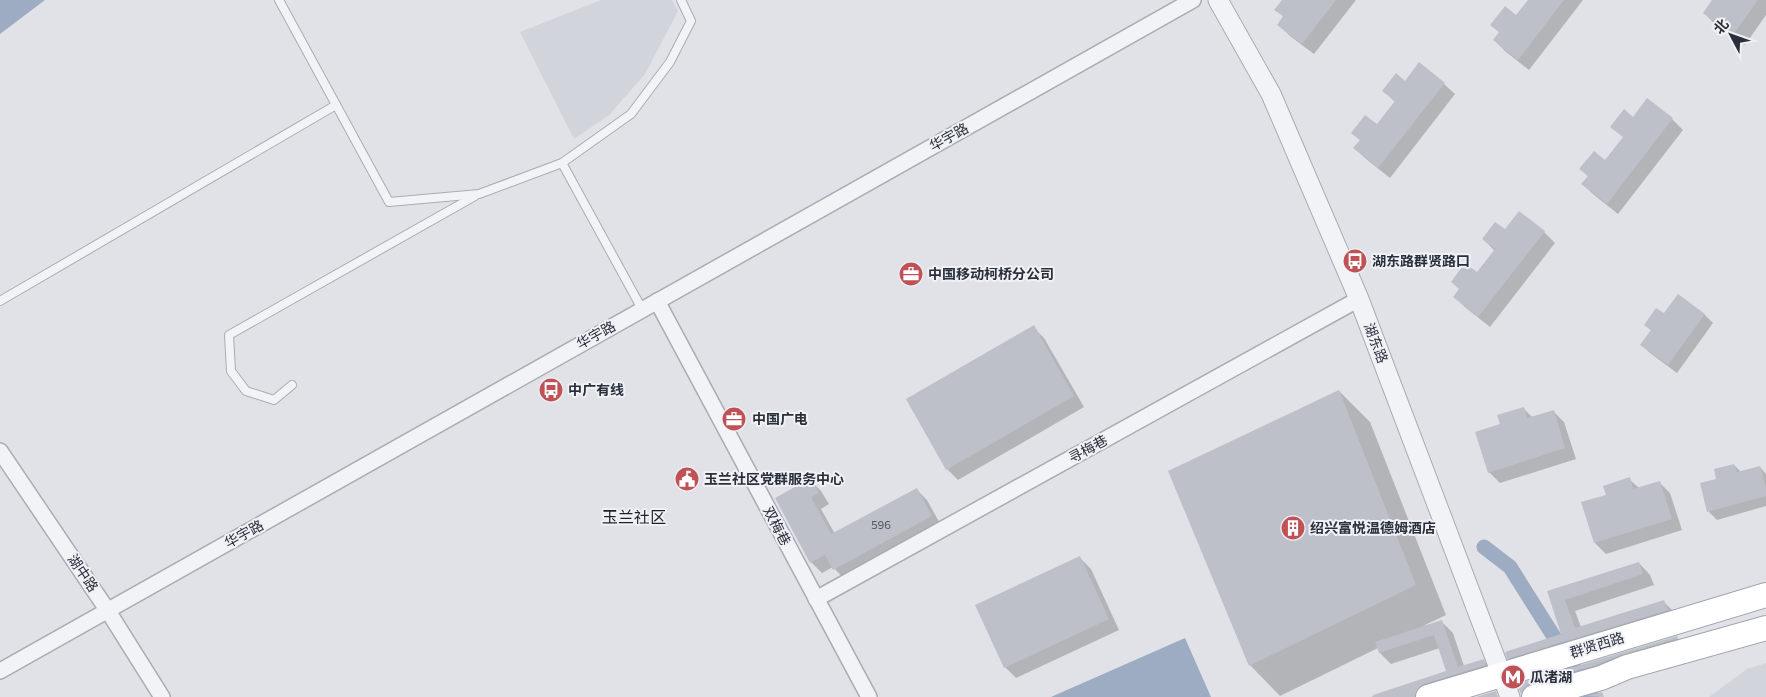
<svg xmlns="http://www.w3.org/2000/svg" width="1766" height="697" viewBox="0 0 1766 697" font-family="Commissioner,'Noto Sans SC',sans-serif">
<rect width="100%" height="100%" fill="#e0e2e7"/>
<g fill="#d2d4dc">
<polygon points="601,0 672,0 678,11 645,74 609,115 574,139 520,32"/>
<polygon points="1766,663 1766,697 1709,697 1747,669"/>
</g>
<g fill="#9eacc3">
<polygon points="0,0 45,0 0,34"/>
<polygon points="1185,638 1211,697 1051,697"/>
</g>
<g fill="#0003">
<polygon points="1283,0 1356,0 1314,54 1290,36 1279,25 1284,17 1276,9"/>
<polygon points="1530,0 1583,0 1529,70 1505,51 1494,40 1500,33 1492,25 1516,17"/>
<polygon points="1714,0 1766,0 1766,15 1745,45 1715,24 1704,13"/>
<polygon points="1405,82 1444,84 1455,94 1390,178 1366,159 1355,148 1361,141 1352,133 1377,125 1395,102 1384,91"/>
<polygon points="1647,100 1672,119 1683,130 1618,214 1594,195 1583,184 1589,177 1581,169 1605,161 1624,138 1612,126 1633,118"/>
<polygon points="1505,231 1544,232 1555,243 1490,327 1466,308 1455,297 1477,274 1495,251 1483,239"/>
<polygon points="1678,296 1705,315 1713,323 1677,373 1650,353 1642,345 1652,331 1645,325 1664,315"/>
<polygon points="1033,327 1044,338 1084,407 958,480 947,469 907,400"/>
<polygon points="1339,391 1370,422 1446,615 1423,626 1442,622 1453,633 1464,666 1483,660 1494,671 1431,697 1371,697 1448,672 1440,648 1391,664 1380,653 1378,648 1280,696 1250,665"/>
<polygon points="1523,408 1533,418 1553,411 1564,422 1576,459 1500,483 1489,472"/>
<polygon points="1734,465 1741,472 1760,467 1766,474 1766,506 1717,520 1709,512 1701,484 1718,479"/>
<polygon points="1629,479 1639,488 1659,482 1670,493 1682,530 1606,554 1595,543 1583,503 1607,496"/>
<polygon points="810,480 821,491 829,504 821,509 835,534 916,489 927,500 942,527 845,580 833,567 822,573 811,562"/>
<polygon points="1080,558 1091,569 1119,630 1016,678 1005,667"/>
<polygon points="1639,563 1650,575 1654,585 1575,611 1581,627 1663,601 1674,612 1520,669 1509,658 1563,634 1549,592"/>
<polygon points="1677,638 1688,649 1526,697 1522,693 1519,685"/>
</g>
<g fill="none" stroke-linecap="round" stroke-linejoin="round">
<polyline stroke="#9eacc3" stroke-width="15" points="1484,547 1510,567 1592,697"/>
</g>
<g fill="#bdc0c9">
<polygon points="1282,0 1336,0 1302,44 1277,25 1283,16 1274,10"/>
<polygon points="1528,0 1564,0 1518,60 1493,40 1499,32 1490,25 1505,6 1516,15"/>
<polygon points="1712,0 1758,0 1733,35 1703,13"/>
<polygon points="1419,62 1445,83 1378,168 1353,148 1360,140 1351,133 1365,115 1377,124 1395,101 1382,91 1396,73 1405,81"/>
<polygon points="1647,98 1673,118 1607,204 1581,184 1588,176 1579,169 1594,151 1605,160 1623,137 1610,127 1624,109 1633,117"/>
<polygon points="1519,211 1545,231 1478,317 1453,297 1459,289 1451,282 1465,263 1477,272 1495,249 1482,239 1495,222 1505,229"/>
<polygon points="1678,294 1705,314 1668,365 1640,345 1651,330 1644,325 1656,308 1664,313"/>
<polygon points="1034,325 1074,396 946,470 906,399"/>
<polygon points="1339,390 1416,585 1249,666 1168,471"/>
<polygon points="1524,407 1527,418 1554,410 1565,448 1488,473 1475,432 1500,424 1497,415"/>
<polygon points="1734,464 1737,472 1760,466 1766,488 1766,496 1707,512 1700,483 1716,479 1714,469"/>
<polygon points="1630,477 1633,489 1660,481 1672,519 1594,543 1581,502 1606,495 1603,486"/>
<polygon points="811,478 819,493 811,497 831,534 917,488 932,516 833,570 825,555 810,563 775,498"/>
<polygon points="1080,556 1109,619 1004,668 975,605"/>
<polygon points="1639,562 1643,574 1565,600 1575,628 1664,600 1668,610 1507,659 1505,652 1561,634 1547,591"/>
<polygon points="1442,620 1458,667 1484,659 1486,665 1424,684 1418,688 1415,697 1374,697 1373,695 1446,671 1434,635 1379,653 1375,642"/>
<polygon points="1677,636 1678,638 1623,654 1596,665 1530,684 1524,688 1521,694 1517,684"/>
<polygon points="1496,691 1498,697 1476,697"/>
<polygon points="1602,692 1604,697 1587,696"/>
</g>
<g fill="none" stroke-linecap="round" stroke-linejoin="round">
<defs>
<g id="service">
<polyline points="279,0 389,202 479,194 562,163 631,114 670,62 691,21 681,0"/>
<polyline points="562,163 642,309"/>
<polyline points="0,301 336,105"/>
<polyline points="292,385 274,400 246,391 231,371 229,335 475,196"/>
</g>
<g id="minor">
<polyline points="657,301 869,697"/>
<polyline points="0,451 108,611 162,697"/>
<polyline points="816,599 1359,299"/>
<polyline points="0,671 1193,0"/>
</g>
<polyline id="tertiary" points="1218,0 1271,94 1359,299 1510,697"/>
<g id="primary">
<polyline points="1428,697 1766,595"/>
<polyline points="1534,697 1601,678 1627,667 1766,628"/>
</g>
</defs>
<use href="#service" stroke="#a9acb4" stroke-width="10"/>
<use href="#minor" stroke="#a9acb4" stroke-width="18"/>
<use href="#tertiary" stroke="#a9acb4" stroke-width="21"/>
<use href="#primary" stroke="#a0a5b1" stroke-width="26"/>
<use href="#service" stroke="#f2f3f6" stroke-width="8"/>
<use href="#minor" stroke="#f2f3f6" stroke-width="15"/>
<use href="#tertiary" stroke="#f2f3f6" stroke-width="19"/>
<use href="#primary" stroke="#fff" stroke-width="24"/>
</g>
<defs>
<symbol id="bus-disc" viewBox="-11 -11 22 22"><circle r="9.5" fill="#bf5256" stroke="#eff1f5"/><path d="M-5-6H5V4H4V6H2V4H-2V6H-4V4H-5ZM-3.5-4V0h7V-4ZM-3.5 1.2v1.5H-2V1.2ZM2 1.2v1.5H3.5V1.2Z" fill="#fff"/></symbol>
<symbol id="office-disc" viewBox="-11 -11 22 22"><circle r="9.5" fill="#bf5256" stroke="#eff1f5"/><path d="M-6-3h4V-5.5h4V-3h4V5H-6ZM-1-4.5V-3h2v-1.5ZM-6 0V1H6V0Z" fill="#fff"/></symbol>
<symbol id="civic-disc" viewBox="-11 -11 22 22"><circle r="9.5" fill="#bf5256" stroke="#eff1f5"/><path d="M-.6-6.5H3V-4.5H.6V-3L4-1V1h2V6H-6V1h2V-1L-.6-3ZM-1.2 2.5V6h2.4V2.5Z" fill="#fff"/></symbol>
<symbol id="building-disc" viewBox="-11 -11 22 22"><circle r="9.5" fill="#bf5256" stroke="#eff1f5"/><path d="M-4-6H4V6H1V3H-1V6H-4ZM-2.5-4.3h1.7v1.8h-1.7ZM.8-4.3h1.7v1.8H.8ZM-2.5-1h1.7V.8h-1.7ZM.8-1h1.7V.8H.8Z" fill="#fff"/></symbol>
<symbol id="metro-disc" viewBox="-11 -11 22 22"><circle r="9.5" fill="#bf5256" stroke="#eff1f5"/><path d="M-5.5 5V-5H-3L0 0L3-5H5.5V5H3V-.5L0 4L-3-.5V5Z" fill="#fff"/></symbol>
</defs>
<g fill-rule="evenodd">
<use href="#bus-disc" x="1341" y="247" width="28" height="28"/>
<use href="#office-disc" x="897" y="260" width="28" height="28"/>
<use href="#bus-disc" x="537" y="376" width="28" height="28"/>
<use href="#office-disc" x="720" y="405" width="28" height="28"/>
<use href="#civic-disc" x="673" y="465" width="28" height="28"/>
<use href="#building-disc" x="1279" y="514" width="28" height="28"/>
<use href="#metro-disc" x="1499" y="663" width="28" height="28"/>
</g>
<g text-anchor="middle" stroke-width="4" stroke-linejoin="round" paint-order="stroke">
<g font-size="11" fill="#4f535f">
<text x="881" y="529">596</text>
</g>
<g font-size="14" fill="#2a2f3c" stroke="#eff1f5">
<text transform="translate(949 137) rotate(-29)" y="5">华宇路</text>
<text transform="translate(596 335) rotate(-29)" y="5">华宇路</text>
<text transform="translate(1376 343) rotate(69)" y="5">湖东路</text>
<text transform="translate(1088 449) rotate(-29)" y="5">寻梅巷</text>
<text transform="translate(777 526) rotate(62)" y="5">双梅巷</text>
<text transform="translate(244 534) rotate(-29)" y="5">华宇路</text>
<text transform="translate(83 573) rotate(56)" y="5">湖中路</text>
<text transform="translate(1597 645) rotate(-17)" y="5">群贤西路</text>
</g>
<g font-size="14" font-weight="bold" fill="#2a2f3c" stroke="#eff1f5" text-anchor="start">
<text x="1372" y="266">湖东路群贤路口</text>
<text x="928" y="279">中国移动柯桥分公司</text>
<text x="568" y="395">中广有线</text>
<text x="752" y="424">中国广电</text>
<text x="704" y="484">玉兰社区党群服务中心</text>
<text x="1310" y="533">绍兴富悦温德姆酒店</text>
<text x="1530" y="682">瓜渚湖</text>
</g>
<g font-size="16" fill="#1c202d" stroke="#eff1f5">
<text x="634" y="523">玉兰社区</text>
</g>
</g>
<g transform="translate(1731 35) rotate(311)" stroke="#eff1f5" stroke-width="4" paint-order="stroke">
<path d="M0-4L9 19L0 12L-9 19Z" fill="#2a2f3c"/>
<text y="-8" font-size="14" font-weight="bold" text-anchor="middle" fill="#2a2f3c">北</text>
</g>
</svg>
